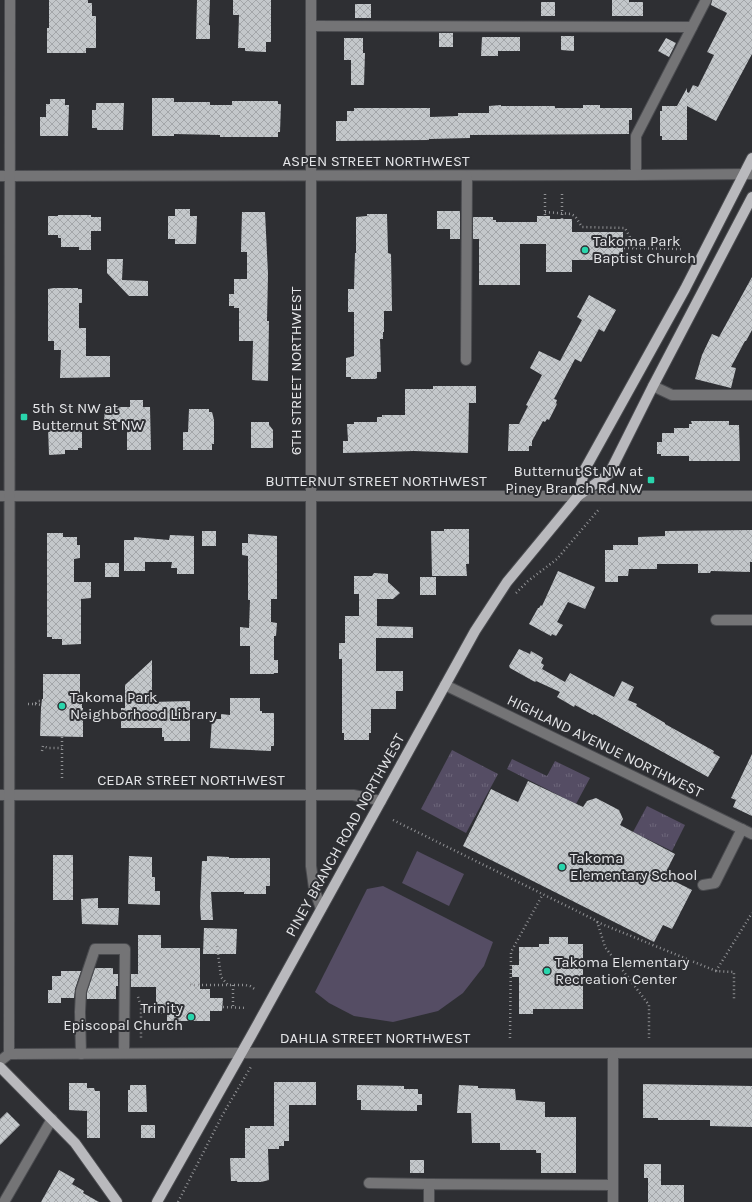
<svg xmlns="http://www.w3.org/2000/svg" width="752" height="1202" viewBox="0 0 752 1202" font-family="Karla,sans-serif">
<defs>
<pattern id="park-tufts" width="24" height="20" patternUnits="userSpaceOnUse"><rect width="24" height="20" fill="#554d64"/><path d="M3 7l-1-3M5 7V3M7 7l1-3M15 17l-1-3M17 17v-4M19 17l1-3" fill="none" stroke="#6d667a"/></pattern>
<pattern id="building-cross-hatch" width="8" height="8" patternUnits="userSpaceOnUse"><rect width="8" height="8" fill="#c3c7ca"/><path d="M0 0l8 8M0 8l8-8" fill="none" stroke="#a3a6a9"/></pattern>
</defs>
<rect width="100%" height="100%" fill="#2e2f33"/>
<g fill="#554d64">
<polygon points="417,851 464,874 449,906 402,883"/>
<polygon points="383,886 493,942 484,966 463,993 438,1011 393,1022 354,1016 329,1003 315,992 367,889"/>
</g>
<g fill="url(#park-tufts)">
<polygon points="452,750 498,774 466,833 421,809"/>
<polygon points="512,759 547,776 555,761 590,778 576,804 507,769"/>
<polygon points="647,806 685,825 672,851 633,832"/>
</g>
<g fill="url(#building-cross-hatch)">
<polygon points="49,0 88,0 88,3 92,3 92,16 96,16 96,48 86,48 86,53 47,53 47,28 49,28"/>
<polygon points="197,0 210,0 209,25 210,25 210,39 196,39"/>
<polygon points="233,0 271,0 271,42 266,42 266,52 245,51 245,48 238,48 239,15 233,15"/>
<polygon points="612,0 629,0 629,2 643,2 643,16 612,16"/>
<polygon points="712,0 752,0 752,54 716,121 687,106 687,140 662,140 662,136 660,136 660,111 662,111 662,106 677,106 687,88 687,92 689,93 693,85 698,87 714,55 707,52 727,13 711,5"/>
<rect x="541" y="2" width="14" height="14"/>
<rect x="355" y="4" width="16" height="14"/>
<rect x="439" y="33" width="14" height="14"/>
<polygon points="561,36 574,36 574,51 561,50"/>
<polygon points="482,37 520,37 520,51 498,51 498,56 481,56"/>
<polygon points="344,38 363,38 363,53 365,53 364,85 351,85 351,60 344,60"/>
<polygon points="666,38 676,43 669,57 658,51"/>
<polygon points="152,98 174,98 174,102 210,102 210,105 232,105 232,101 278,101 278,104 281,104 280,132 278,132 278,137 220,137 220,135 174,134 174,136 152,136"/>
<polygon points="50,99 65,99 65,105 69,105 68,136 40,136 40,117 46,117 46,104 50,104"/>
<polygon points="96,103 124,103 123,130 97,130 97,128 92,128 92,110 96,110"/>
<polygon points="501,105 501,106 555,106 555,108 583,108 583,105 600,105 600,108 632,108 632,120 629,120 629,134 470,135 470,138 429,139 429,140 336,141 336,121 347,121 347,111 354,111 354,108 430,108 430,117 458,116 458,113 489,113 489,106"/>
<polygon points="175,209 190,209 190,216 197,216 196,244 175,244 175,239 168,239 168,216 175,216"/>
<polygon points="437,211 460,211 460,239 450,239 450,229 437,229"/>
<polygon points="242,212 265,212 268,274 267,321 269,321 268,381 252,380 253,341 239,341 239,308 234,308 234,306 229,306 229,294 234,294 234,279 247,279 247,252 241,252 241,249"/>
<polygon points="367,214 387,214 388,253 391,254 392,311 384,311 384,332 383,332 383,339 380,339 381,372 377,372 377,378 375,379 351,379 351,377 346,377 346,358 354,356 354,312 348,312 348,289 354,289 355,253 356,253 356,217 367,216"/>
<polygon points="58,215 91,215 91,217 101,217 101,231 91,231 91,250 79,250 79,247 61,247 61,238 58,238 58,235 48,235 48,216 58,216"/>
<polygon points="537,216 550,216 550,219 572,219 572,232 623,232 623,260 572,260 572,272 546,272 546,244 520,244 520,285 479,285 479,239 473,239 473,217 493,217 493,220 496,220 496,222 537,222"/>
<polygon points="107,259 123,259 122,280 148,281 148,296 129,296 107,273"/>
<polygon points="752,277 752,330 746,341 745,341 731,367 736,368 731,388 695,379 702,355 712,334 719,337"/>
<polygon points="54,288 78,288 78,289 82,289 82,303 79,303 79,328 86,328 86,356 110,356 110,377 60,378 61,350 54,350 54,341 48,341 48,289"/>
<polygon points="589,295 616,310 604,332 599,329 581,362 575,359 554,399 557,400 556,403 557,404 549,420 547,419 545,422 543,421 532,441 532,446 529,446 529,451 508,451 509,424 519,424 528,406 526,405 542,375 530,368 539,351 560,361 582,320 577,317"/>
<polygon points="433,386 476,386 476,403 469,403 468,453 414,451 343,453 343,441 348,441 347,424 354,424 354,422 377,422 377,417 382,417 382,415 405,415 405,389 433,389"/>
<polygon points="130,400 143,400 143,407 150,407 151,450 127,450 127,422 104,422 105,407 130,407"/>
<polygon points="189,409 209,409 209,412 212,412 214,420 214,444 212,444 212,450 183,450 183,432 188,432"/>
<polygon points="691,421 729,421 729,425 739,425 740,461 689,461 689,456 661,456 661,454 657,454 657,442 662,442 662,433 674,433 674,428 689,428 689,424 692,424"/>
<polygon points="251,422 269,422 269,425 273,430 273,448 251,448"/>
<polygon points="54,426 79,426 79,428 82,428 82,448 78,448 78,450 65,450 65,454 49,455 48,427"/>
<polygon points="444,529 469,529 469,564 466,564 467,576 432,576 431,531 444,531"/>
<polygon points="752,530 752,562 750,562 750,572 711,571 710,573 698,573 698,564 657,564 657,569 629,569 628,576 618,576 618,582 605,582 605,550 613,550 613,545 638,545 638,537 665,536 665,531"/>
<rect x="202" y="531" width="14" height="15"/>
<polygon points="47,533 63,533 63,537 77,537 77,545 80,545 80,558 74,559 74,582 91,582 91,598 81,599 81,644 62,645 62,639 52,639 52,637 47,637"/>
<polygon points="248,534 277,536 277,599 271,599 271,622 277,623 276,636 274,636 274,660 278,660 278,673 274,673 274,674 250,674 250,646 240,646 240,627 249,628 250,600 248,600 248,556 242,555 242,543 248,543"/>
<polygon points="170,535 194,536 194,574 177,574 177,568 171,568 172,562 145,562 145,571 124,571 124,540 134,540 134,537 169,540"/>
<rect x="105" y="563" width="14" height="14"/>
<polygon points="558,571 595,587 585,609 568,602 557,622 563,625 556,636 552,634 551,636 529,624 538,608 539,608 541,605 542,606"/>
<polygon points="374,573 388,574 388,582 400,593 393,599 377,599 377,626 413,627 413,638 376,638 376,671 403,671 403,691 396,691 396,709 371,709 371,733 369,733 369,740 344,740 344,733 342,733 342,659 339,659 339,643 345,643 345,616 359,616 359,594 354,594 354,576 372,576"/>
<rect x="420" y="577" width="16" height="18"/>
<polygon points="519,649 530,654 531,651 543,658 541,663 544,665 542,669 565,682 570,673 614,697 622,681 634,687 628,700 637,704 636,706 665,723 665,724 714,751 713,753 720,757 708,777 594,714 593,715 575,705 574,707 557,697 560,692 536,681 535,682 510,668 509,666"/>
<polygon points="152,660 152,702 190,701 190,741 164,741 164,737 162,737 162,728 121,728 121,708 125,708 125,685"/>
<polygon points="43,674 80,674 80,699 82,699 82,708 83,708 83,737 40,736 41,708 42,699 43,699"/>
<polygon points="230,698 260,698 260,711 262,711 262,713 274,713 274,746 271,746 271,751 210,748 212,719 221,719 221,714 230,715"/>
<polygon points="752,754 752,816 733,807 736,800 731,798"/>
<polygon points="528,781 583,807 587,801 596,798 619,810 623,819 620,825 675,854 664,876 692,890 672,929 663,925 654,942 463,846 491,789 518,802"/>
<rect x="53" y="855" width="20" height="45"/>
<polygon points="129,856 152,857 152,877 155,877 155,891 160,891 160,905 128,904"/>
<polygon points="207,856 229,857 229,858 270,858 270,886 266,886 266,894 244,894 244,892 211,892 213,920 201,920 200,906 202,861 207,861"/>
<polygon points="98,898 98,908 119,908 118,925 82,924 81,899"/>
<polygon points="204,928 237,929 236,954 203,954"/>
<polygon points="138,935 161,935 161,948 200,948 200,989 210,989 210,998 223,998 222,1011 210,1011 210,1021 167,1021 167,1014 156,1014 156,987 131,987 131,974 138,974"/>
<polygon points="549,937 568,937 568,944 583,944 583,1009 533,1009 533,1014 519,1014 519,977 512,977 512,965 519,965 519,947 539,947 539,944 549,944"/>
<polygon points="95,968 113,968 113,974 118,974 118,986 116,986 116,999 87,999 87,992"/>
<polygon points="61,971 81,971 75,989 74,998 61,998 61,1003 48,1003 48,990 52,990 52,976 61,976"/>
<polygon points="274,1082 316,1082 316,1105 289,1105 289,1141 284,1141 284,1146 279,1146 279,1149 268,1149 269,1180 261,1182 237,1182 237,1181 231,1181 230,1158 245,1158 245,1128 250,1128 250,1126 274,1126"/>
<polygon points="69,1083 87,1083 87,1088 94,1088 95,1091 100,1091 100,1138 87,1138 87,1111 69,1110"/>
<polygon points="643,1084 752,1086 752,1127 710,1126 710,1120 658,1120 658,1118 643,1118"/>
<polygon points="130,1085 146,1085 147,1112 128,1112 128,1090 130,1090"/>
<polygon points="357,1085 404,1086 404,1089 418,1089 418,1094 422,1094 422,1105 417,1105 417,1111 361,1110 361,1100 357,1100"/>
<polygon points="459,1085 478,1086 478,1088 515,1089 516,1100 545,1102 545,1117 576,1117 576,1173 541,1173 541,1153 536,1153 536,1150 500,1150 500,1143 472,1143 471,1113 457,1113"/>
<polygon points="7,1112 20,1125 0,1145 0,1119"/>
<rect x="141" y="1125" width="14" height="13"/>
<rect x="410" y="1160" width="14" height="13"/>
<polygon points="644,1164 661,1164 661,1185 684,1185 684,1202 648,1202 648,1178 644,1178"/>
<polygon points="59,1170 75,1179 72,1184 84,1191 83,1193 99,1202 41,1202"/>
</g>
<g fill="none" stroke-linecap="round" stroke-linejoin="round">
<defs>
<g id="minor">
<polyline points="311,0 311,866 314,888 321,909"/>
<polyline points="311,26 692,27"/>
<polyline points="636,175 636,136 706,0"/>
<polyline points="0,176 636,175 752,174"/>
<polyline points="466,360 467,176"/>
<polyline points="653,386 672,395 752,395"/>
<polyline points="0,496 752,496"/>
<polyline points="716,620 752,620"/>
<polyline points="445,685 752,834"/>
<polyline points="0,795 353,795 364,797 381,801"/>
<polyline points="703,885 715,883 742,829"/>
<polyline points="9,1054 10,0"/>
<polyline points="81,1054 80,1012 81,991 95,949 125,949 124,1053"/>
<polyline points="0,1061 9,1054 241,1053 752,1053"/>
<polyline points="369,1183 429,1184"/>
<polyline points="4,1202 52,1119"/>
<polyline points="429,1202 429,1184 613,1185"/>
<polyline points="613,1202 613,1054"/>
</g>
<g id="major">
<polyline points="578,496 585,469 685,289 752,158"/>
<polyline points="0,1067 75,1143 117,1202"/>
<polyline points="157,1202 251,1036 475,631 507,582 578,496 609,474 653,386 752,197"/>
</g>
</defs>
<use href="#minor" stroke="#4b4c50" stroke-width="12"/>
<use href="#major" stroke="#4b4c50" stroke-width="12"/>
<g stroke="#919295" stroke-width="2.5" stroke-dasharray="1 3" stroke-linecap="butt">
<polyline points="545,194 545,216"/>
<polyline points="562,194 562,219"/>
<polyline points="545,212 571,214 575,216 582,227 625,228 631,239 634,248"/>
<polyline points="624,248 682,249"/>
<polyline points="516,593 528,581 557,559 600,508"/>
<polyline points="28,704 35,704 38,701 42,701"/>
<polyline points="35,704 42,705"/>
<polyline points="62,737 62,781"/>
<polyline points="42,751 43,746 48,748 62,748"/>
<polyline points="393,820 597,921 605,947 649,1005 649,1038"/>
<polyline points="597,922 716,971 734,972 734,999"/>
<polyline points="217,946 221,977 228,985"/>
<polyline points="716,971 752,913"/>
<polyline points="190,985 245,985 250,986 256,990"/>
<polyline points="233,985 233,1008"/>
<polyline points="138,997 141,1006 141,1038"/>
<polyline points="223,1007 247,1008"/>
<polyline points="510,1038 511,952 543,894"/>
<polyline points="178,1202 223,1114 252,1065"/>
</g>
<use href="#minor" stroke="#747476" stroke-width="10"/>
<use href="#major" stroke="#b9b9bd" stroke-width="10"/>
</g>
<g fill="#29d5ac" stroke="#2e2f33" stroke-width="1.5">
<circle cx="585" cy="250" r="4"/>
<rect x="20" y="413" width="8" height="8" rx="2"/>
<rect x="647" y="476" width="8" height="8" rx="2"/>
<circle cx="62" cy="706" r="4"/>
<circle cx="562" cy="867" r="4"/>
<circle cx="547" cy="971" r="4"/>
<circle cx="191" cy="1017" r="4"/>
</g>
<g text-anchor="middle" stroke-width="4" stroke-linejoin="round" paint-order="stroke">
<g font-size="15" fill="#e4e5e8" stroke="#2e2f33">
<text x="376" y="166">ASPEN STREET NORTHWEST</text>
<text transform="translate(296 371) rotate(-90)" y="5">6TH STREET NORTHWEST</text>
<text x="376" y="486">BUTTERNUT STREET NORTHWEST</text>
<text transform="translate(605 746) rotate(26)" y="5">HIGHLAND AVENUE NORTHWEST</text>
<text x="191" y="785">CEDAR STREET NORTHWEST</text>
<text transform="translate(345 835) rotate(-61)" y="5">PINEY BRANCH ROAD NORTHWEST</text>
<text x="375" y="1043">DAHLIA STREET NORTHWEST</text>
</g>
<g font-size="15" fill="#e4e5e8" stroke="#2e2f33" text-anchor="start">
<text x="593" y="246">Takoma Park<tspan x="593" dy="17">Baptist Church</tspan></text>
<text x="32" y="413">5th St NW at<tspan x="32" dy="17">Butternut St NW</tspan></text>
<text x="643" y="476" text-anchor="end">Butternut St NW at<tspan x="643" dy="17">Piney Branch Rd NW</tspan></text>
<text x="70" y="702">Takoma Park<tspan x="70" dy="17">Neighborhood Library</tspan></text>
<text x="570" y="863">Takoma<tspan x="570" dy="17">Elementary School</tspan></text>
<text x="555" y="967">Takoma Elementary<tspan x="555" dy="17">Recreation Center</tspan></text>
<text x="183" y="1013" text-anchor="end">Trinity<tspan x="183" dy="17">Episcopal Church</tspan></text>
</g>
</g>
</svg>
